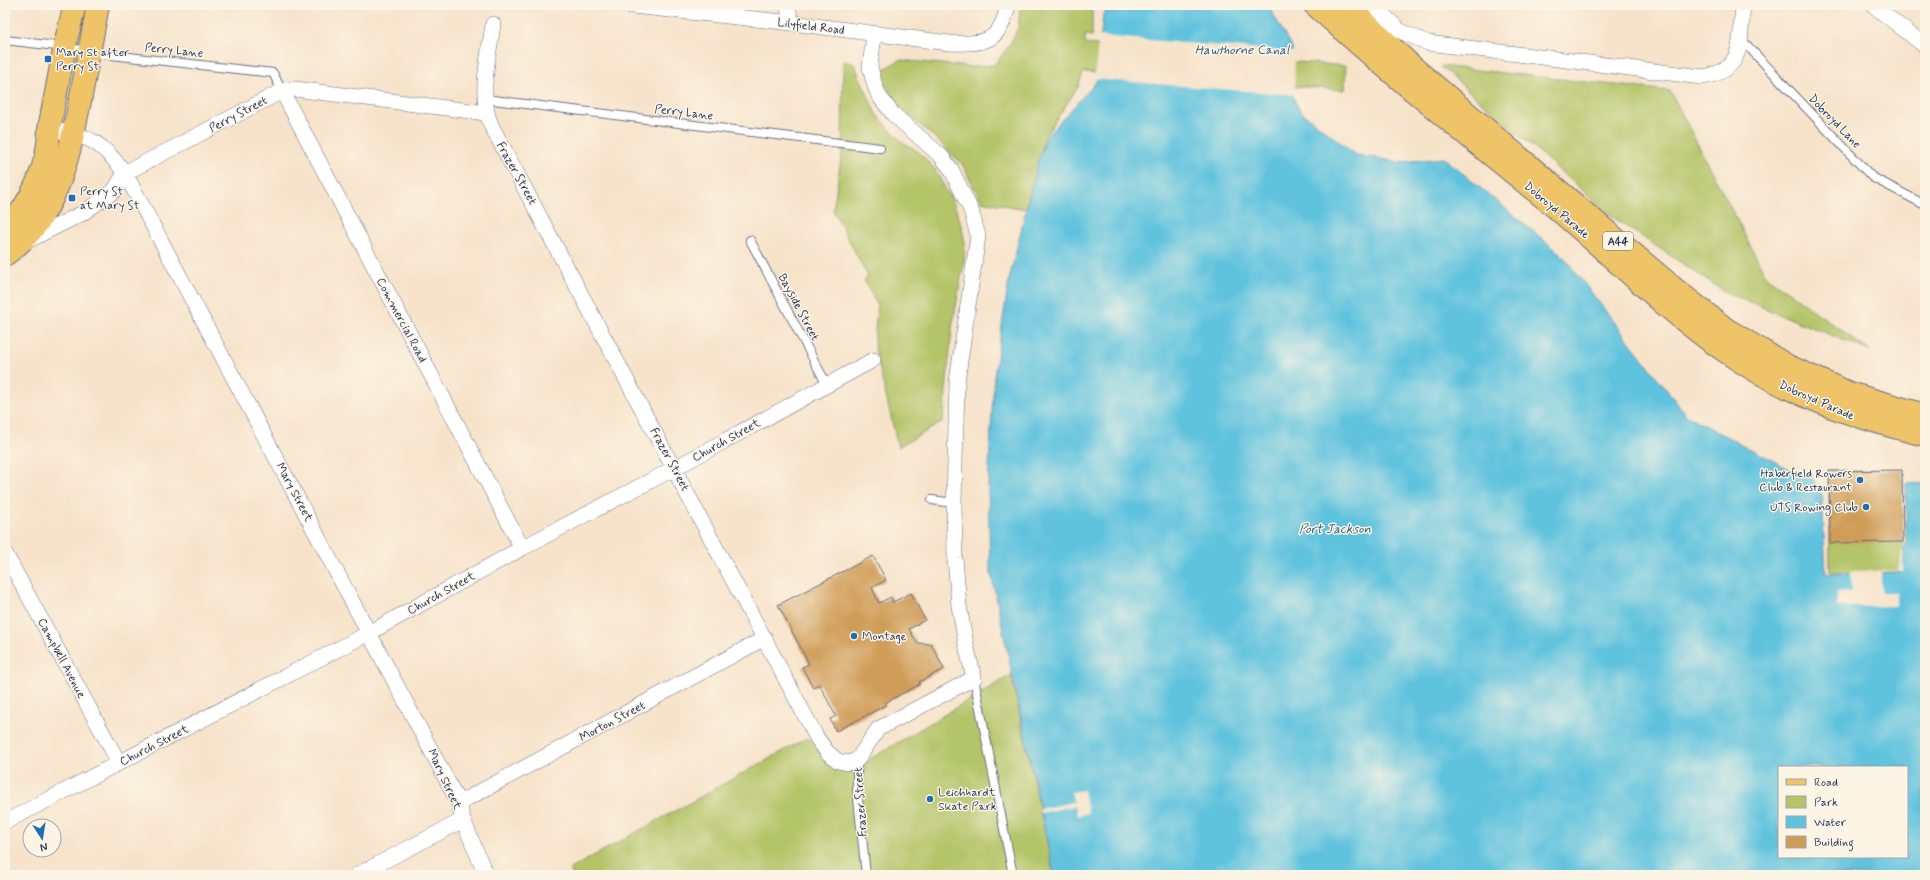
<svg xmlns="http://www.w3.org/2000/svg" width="1930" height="880" viewBox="0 0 1930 880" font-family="Mynerve,sans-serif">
<rect width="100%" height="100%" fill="#fcf5e5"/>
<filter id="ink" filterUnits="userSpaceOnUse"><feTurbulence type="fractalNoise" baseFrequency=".025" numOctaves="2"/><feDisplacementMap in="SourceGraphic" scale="8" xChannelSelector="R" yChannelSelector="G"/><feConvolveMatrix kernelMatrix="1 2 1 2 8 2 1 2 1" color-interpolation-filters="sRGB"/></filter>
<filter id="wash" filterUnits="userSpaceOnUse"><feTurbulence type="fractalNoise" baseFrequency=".012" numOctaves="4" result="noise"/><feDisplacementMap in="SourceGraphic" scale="16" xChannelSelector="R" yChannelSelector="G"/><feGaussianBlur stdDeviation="0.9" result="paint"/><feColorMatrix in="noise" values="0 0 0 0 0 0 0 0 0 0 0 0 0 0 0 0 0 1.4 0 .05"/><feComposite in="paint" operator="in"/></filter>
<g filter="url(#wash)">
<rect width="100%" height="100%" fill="#f7e3ca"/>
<g fill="#b4c467" stroke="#687a62">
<path d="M1022 5H1092V36L1085 35V44L1346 66 1345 90 1083 72 1078 87 1045 136 1026 209 981 201 962 164 933 136 900 108 882 80 884 69 900 60 972 67 994 65C1004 53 1013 42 1018 27 1020 20 1018 12 1022 5Z"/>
<polygon points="843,61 854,64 876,114 901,141 919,152 934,168 955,206 962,228 965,243 964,262 952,328 943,422 898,447 874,345 877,305 864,280 868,277 833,210 842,153"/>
<polygon points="1440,66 1670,91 1766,276 1870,351 1725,292 1614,218"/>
<polygon points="1902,470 1903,571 1881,572 1881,592 1852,592 1851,572 1830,572 1829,471"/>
<polygon points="1011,675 1054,875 573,875 570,869 805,739 810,739 828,763 845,774"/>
</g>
<path fill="#60c3de" stroke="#3e799e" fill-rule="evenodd" d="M1109 5H1268L1292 48 1293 97 1300 111 1356 155 1400 162 1444 158 1563 256 1687 416 1793 471 1812 476 1822 498 1826 574 1901 572 1902 556 1906 546V483L1925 484V875H1054L990 568 988 485 994 377 1009 280 1038 161 1047 136 1096 82 1103 15ZM1779 767H1907V857H1779Z"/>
<g fill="#f7e3ca">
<polygon points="1099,36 1294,52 1295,95 1094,79"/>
<polygon points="1903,549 1903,571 1881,572 1881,592 1896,592 1896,606 1837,607 1837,592 1852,592 1851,572 1830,572 1899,570 1900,556"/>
<polygon points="1084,790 1088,813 1077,816 1075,806 1040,813 1039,809 1074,802 1071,792"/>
</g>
<g id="blocks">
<g fill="#d09d59">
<polygon points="1902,470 1903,542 1830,543 1829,471"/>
<polygon points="873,556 886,580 872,588 879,603 891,597 893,602 911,593 925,620 909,629 917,643 931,644 944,669 919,682 920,684 885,703 886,705 836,731 830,719 836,716 819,684 813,688 802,667 809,664 778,605"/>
</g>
</g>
</g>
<g filter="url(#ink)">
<use href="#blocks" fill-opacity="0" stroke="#686e84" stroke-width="1"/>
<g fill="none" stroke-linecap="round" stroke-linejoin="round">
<defs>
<g id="service">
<polyline points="1740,38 1872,177 1925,205"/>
<polyline points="5,40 65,47 102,54 273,73 282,91"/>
<polyline points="485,99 880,148"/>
<polyline points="750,240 827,385"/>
<polyline points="932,500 954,503"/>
<polyline points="974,678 1013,875"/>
<polyline points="857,760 857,789 866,875"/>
</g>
<g id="minor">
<path d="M623 5 792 23 949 43C985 44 1000 43 1008 5"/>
<polyline points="787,5 792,23"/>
<path d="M1373 5 1400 31 1428 43 1702 77C1746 71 1739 40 1743 5"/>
<polyline points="1873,5 1925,46"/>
<path d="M493 24C489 56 478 94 491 125L817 738 827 752 838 761 848 763 857 760 878 729 974 678 967 649 959 606 955 558 954 503 957 382 978 236 971 210 951 169 941 156 893 114 879 96 875 86 870 67 874 34"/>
<polyline points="282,91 522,548"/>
<path d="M49 129C88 135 101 141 125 173L459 803 463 820 486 875"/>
<polyline points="27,241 83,213 114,191 125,173 282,91 295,89 486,113"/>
<polyline points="5,553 119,763"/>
<polyline points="459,803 765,638"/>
<polyline points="5,822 369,633 522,548 675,468 873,360"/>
<polyline points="357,875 463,820"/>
</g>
<g id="primary">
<path d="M5 231C30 205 49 166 49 129L66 40 75 5"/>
<path d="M5 255C57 218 68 160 80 101 86 69 92 37 98 5"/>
</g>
<g id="trunk">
<path d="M1315 5C1390 74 1471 138 1550 203 1608 251 1661 307 1723 350 1786 394 1852 417 1925 435"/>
<polyline points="1346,5 1415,69 1676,290 1726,329 1788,366 1849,393 1925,415"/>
</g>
</defs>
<use href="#service" stroke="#686e84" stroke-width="10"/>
<use href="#minor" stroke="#686e84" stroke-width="16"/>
<use href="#primary" stroke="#686e84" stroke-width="24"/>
<use href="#trunk" stroke="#686e84" stroke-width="24"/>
<use href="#service" stroke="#fff" stroke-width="8"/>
<use href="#minor" stroke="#fff" stroke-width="15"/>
<use href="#primary" stroke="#efc469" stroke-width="22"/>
<use href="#trunk" stroke="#efc469" stroke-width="22"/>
</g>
</g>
<g fill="#1f6fb2" stroke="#fcf5e5" stroke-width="1.5">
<rect x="44" y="55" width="8" height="8" rx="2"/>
<rect x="68" y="194" width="8" height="8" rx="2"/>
<circle cx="1860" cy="480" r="4"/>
<circle cx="1866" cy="507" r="4"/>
<circle cx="854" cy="636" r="4"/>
<circle cx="930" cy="799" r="4"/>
</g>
<g text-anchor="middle" stroke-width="3" stroke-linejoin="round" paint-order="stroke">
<rect fill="#fcf5e5" stroke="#5e6a86" stroke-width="1" x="1603" y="232" width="30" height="18" rx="3"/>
<g font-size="11" font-weight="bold" fill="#1b2f5e">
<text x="1618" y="245">A44</text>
</g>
<g font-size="12" fill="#1b2f5e" stroke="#fcf5e5">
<text transform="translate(811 26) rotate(7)" y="4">Lilyfield Road</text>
<text transform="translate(174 50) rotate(6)" y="4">Perry Lane</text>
<text transform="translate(684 112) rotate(7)" y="4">Perry Lane</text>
<text transform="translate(238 114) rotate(-28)" y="4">Perry Street</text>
<text transform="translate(1835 121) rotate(46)" y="4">Dobroyd Lane</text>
<text transform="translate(517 173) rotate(61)" y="4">Frazer Street</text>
<text transform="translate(1557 210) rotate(40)" y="4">Dobroyd Parade</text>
<text transform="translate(799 307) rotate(62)" y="4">Bayside Street</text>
<text transform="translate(402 320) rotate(62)" y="4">Commercial Road</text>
<text transform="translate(1817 400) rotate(24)" y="4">Dobroyd Parade</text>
<text transform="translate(726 440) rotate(-29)" y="4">Church Street</text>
<text transform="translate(670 459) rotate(62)" y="4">Frazer Street</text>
<text transform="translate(295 492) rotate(62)" y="4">Mary Street</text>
<text transform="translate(441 593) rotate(-29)" y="4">Church Street</text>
<text transform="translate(62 658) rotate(62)" y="4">Campbell Avenue</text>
<text transform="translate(612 721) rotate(-28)" y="4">Morton Street</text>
<text transform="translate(154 745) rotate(-27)" y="4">Church Street</text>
<text transform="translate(445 779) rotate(65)" y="4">Mary Street</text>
<text transform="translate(860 802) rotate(-94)" y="4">Frazer Street</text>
</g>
<g font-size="12" fill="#1b2f5e" stroke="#fcf5e5" text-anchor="start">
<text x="56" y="56">Mary St after<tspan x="56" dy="14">Perry St</tspan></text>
<text x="80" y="195">Perry St<tspan x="80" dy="14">at Mary St</tspan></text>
<text x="1852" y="477" text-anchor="end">Haberfield Rowers<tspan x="1852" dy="14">Club &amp; Restaurant</tspan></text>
<text x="1858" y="511" text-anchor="end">UTS Rowing Club</text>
<text x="862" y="640">Montage</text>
<text x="938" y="796">Leichhardt<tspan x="938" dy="14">Skate Park</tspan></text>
</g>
<g font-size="13" font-style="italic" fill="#305b84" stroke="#fcf5e5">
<text x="1242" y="54">Hawthorne Canal</text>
<text x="1335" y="533">Port Jackson</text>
</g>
</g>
<rect width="1930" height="880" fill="none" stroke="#fcf5e5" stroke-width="20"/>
<rect x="1778" y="766" width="130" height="92" fill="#fcf5e5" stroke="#a2a6af"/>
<rect x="1786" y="779" width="20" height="6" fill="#efc469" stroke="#a2a6af"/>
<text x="1814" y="786" font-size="12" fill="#1b2f5e">Road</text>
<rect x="1786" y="796" width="20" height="12" fill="#b4c467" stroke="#a2a6af"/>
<text x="1814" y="806" font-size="12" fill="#1b2f5e">Park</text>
<rect x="1786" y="816" width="20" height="12" fill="#60c3de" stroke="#a2a6af"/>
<text x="1814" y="826" font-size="12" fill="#1b2f5e">Water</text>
<rect x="1786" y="836" width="20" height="12" fill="#d09d59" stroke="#a2a6af"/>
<text x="1814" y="846" font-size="12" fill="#1b2f5e">Building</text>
<g transform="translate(42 838) rotate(168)"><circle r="19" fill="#fcf5e5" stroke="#a2a6af"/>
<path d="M0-3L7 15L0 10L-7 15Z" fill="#1f6fb2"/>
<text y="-6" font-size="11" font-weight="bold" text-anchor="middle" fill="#1b2f5e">N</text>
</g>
</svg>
